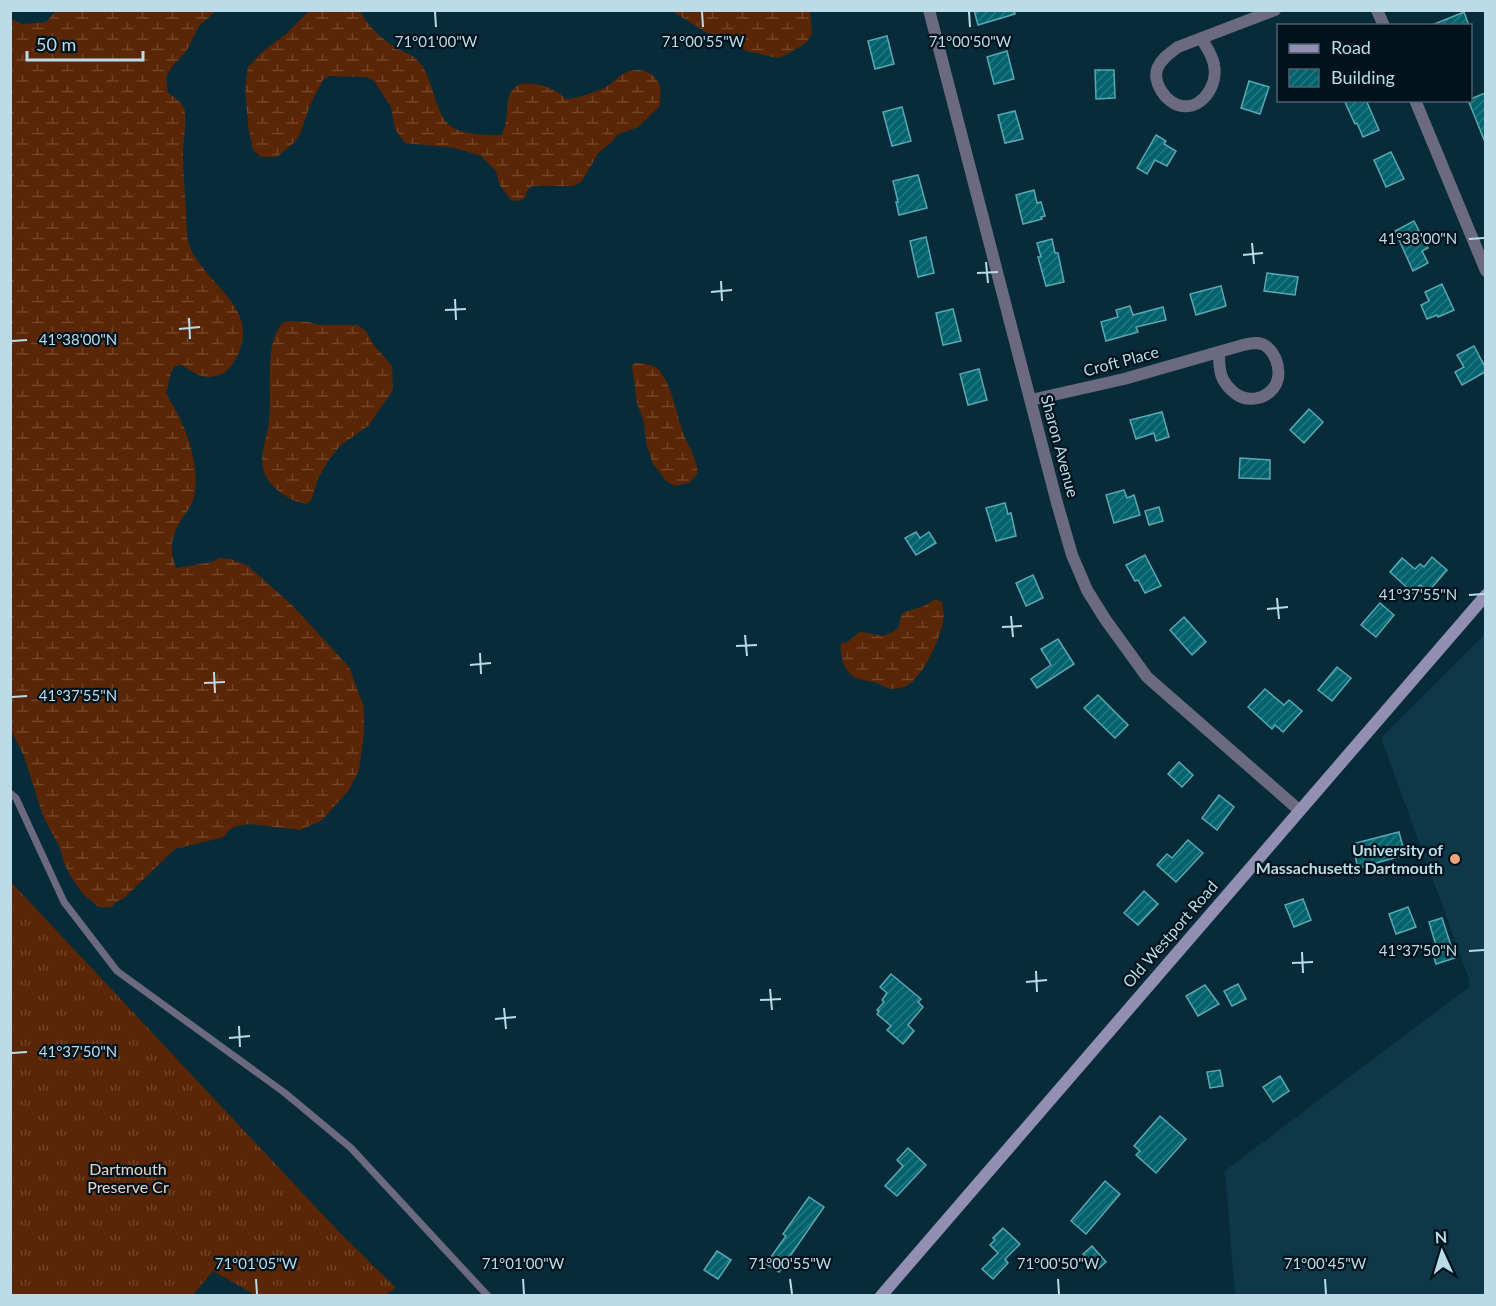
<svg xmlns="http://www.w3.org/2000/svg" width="1496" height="1306" viewBox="0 0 1496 1306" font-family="Lato,sans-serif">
<defs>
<pattern id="grass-tufts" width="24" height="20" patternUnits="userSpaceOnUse" patternTransform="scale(1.5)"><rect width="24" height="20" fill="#5a2605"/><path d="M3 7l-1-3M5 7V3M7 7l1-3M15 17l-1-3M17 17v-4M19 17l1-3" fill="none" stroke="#704529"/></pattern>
<pattern id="wetland-marsh" width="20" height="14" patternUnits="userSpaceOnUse" patternTransform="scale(1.5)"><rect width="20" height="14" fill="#5a2605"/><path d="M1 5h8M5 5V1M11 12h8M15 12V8" fill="none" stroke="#704529"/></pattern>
<pattern id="building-hatch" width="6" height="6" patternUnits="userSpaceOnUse" patternTransform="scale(1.5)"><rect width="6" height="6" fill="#03636d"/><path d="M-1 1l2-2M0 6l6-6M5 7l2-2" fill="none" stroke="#267982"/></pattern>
</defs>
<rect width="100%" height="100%" fill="#072b39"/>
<polygon fill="#0e3747" points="1485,634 1485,1295 1235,1295 1225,1171 1469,987 1469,979 1381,738"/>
<polygon fill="url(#grass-tufts)" points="10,881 340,1233 396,1288 385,1295 255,1295 213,1271 193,1295 11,1295"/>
<g fill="url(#wetland-marsh)">
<path d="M56 11H216L199 26 187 50 171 68 166 78 168 93C174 97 181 101 184 108 187 118 184 139 183 150 183 171 185 192 186 214 187 222 186 233 188 241 199 282 259 303 239 352 235 361 229 372 219 375 203 381 194 373 182 365L175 366 171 372 166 394C184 420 203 468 193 500 192 505 187 511 184 516 172 533 168 548 176 568L212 562 219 558 231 559 248 566 294 607 349 667 364 707V733L359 770 349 790 321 821 300 830 249 824 236 826 228 831 224 837 175 849 123 899 118 901 111 907H99L83 894 71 877 64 863 60 848 43 816 24 756 11 730V19L23 24 46 22Z"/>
<path d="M309 11H360C368 26 380 38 395 47 402 52 412 54 418 61 435 78 433 114 452 127 462 134 488 136 501 135 514 117 496 78 535 84 547 86 558 90 565 99 580 98 588 94 602 89 610 86 617 77 625 73 638 66 656 71 660 87 661 92 660 100 660 106L638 127 617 135 611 143 599 152 582 181 574 186H532L527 191 525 198 519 201 511 200 499 184 496 171 481 156 455 148 405 143 395 129 391 107 374 81 366 77 329 76 323 80 310 105 300 134 295 142 277 157H261L253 150 248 126 245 87 248 67 262 52 286 34Z"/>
<polygon points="672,11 810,11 812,34 806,43 784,56 777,58 747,51 732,43 712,36"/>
<path d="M286 321 309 322 320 325H357L366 331 373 344 392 366 393 390 369 425 340 446 328 461 317 481 312 499 307 504C290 502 266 486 263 468 260 454 267 437 269 422 273 397 262 336 286 321Z"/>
<path d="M634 363C641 363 651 364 657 368 672 381 678 424 687 442 693 453 696 461 698 473L689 483 675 486 666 481 653 464 646 443 644 422 637 403 632 367Z"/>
<path d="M936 599 942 602C942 606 944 611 944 616 943 634 922 681 904 687 890 691 888 688 877 683 871 681 865 681 859 679 844 674 840 657 841 644L849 641 859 632C877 632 882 642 899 627 901 610 903 613 918 608 924 607 930 602 936 599Z"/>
</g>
<g fill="url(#building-hatch)" stroke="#5ba8b3" stroke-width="1.5">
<polygon points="974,10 1014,10 1015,14 978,25"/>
<polygon points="1464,12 1469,26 1432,26 1432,25"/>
<polygon points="887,36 894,64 875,69 868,41"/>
<polygon points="1007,51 1014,79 994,84 987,57"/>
<polygon points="1095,70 1114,70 1115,98 1096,99"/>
<polygon points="1249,81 1269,87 1260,114 1241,108"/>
<polygon points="1485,93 1485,142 1468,100"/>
<polygon points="1344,100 1366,100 1379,130 1363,137 1357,123 1355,124"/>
<polygon points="902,107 911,141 892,146 883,112"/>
<polygon points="1015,111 1023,139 1005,143 998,115"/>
<polygon points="1156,135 1166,141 1164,144 1176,151 1167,166 1155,160 1147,174 1137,168"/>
<polygon points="1391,152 1404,179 1386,187 1374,160"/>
<polygon points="918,175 927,208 899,215 896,202 898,202 893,181"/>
<polygon points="1034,190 1037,203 1041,202 1045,216 1041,217 1042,219 1023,224 1016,195"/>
<polygon points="1414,221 1428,248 1422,251 1428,263 1413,271 1395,231"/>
<polygon points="926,237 934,273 918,277 910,241"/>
<polygon points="1052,239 1055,253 1058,253 1064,282 1046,286 1038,257 1041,257 1037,243"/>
<polygon points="1267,273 1298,277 1295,295 1264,291"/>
<polygon points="1442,284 1454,310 1438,317 1437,315 1427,319 1421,305 1429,301 1425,292"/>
<polygon points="1221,286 1226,306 1196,315 1190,294"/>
<polygon points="1130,306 1133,315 1163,307 1166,320 1136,327 1138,332 1106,341 1101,322 1118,317 1116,310"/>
<polygon points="953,309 961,341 943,345 936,313"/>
<polygon points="1474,346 1485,367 1485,372 1462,385 1455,372 1464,367 1457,355"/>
<polygon points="979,369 987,400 968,405 960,374"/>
<polygon points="1309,409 1323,422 1304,443 1290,430"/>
<polygon points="1162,412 1169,437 1156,441 1154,433 1136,439 1130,420"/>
<polygon points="1240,458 1270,460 1270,479 1239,478"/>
<polygon points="1124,490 1127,498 1134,495 1140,515 1114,523 1106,495"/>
<polygon points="1005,503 1008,514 1011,513 1016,536 996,541 986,508"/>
<polygon points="1159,507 1163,521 1149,525 1145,511"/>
<polygon points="916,532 920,538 929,532 936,543 916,555 905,538"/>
<polygon points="1145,555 1161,586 1145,593 1138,580 1135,581 1126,565"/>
<polygon points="1432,557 1447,570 1428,592 1420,585 1413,593 1390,572 1402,558 1415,569 1420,564 1424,567"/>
<polygon points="1033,575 1043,598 1026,606 1016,583"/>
<polygon points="1380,603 1394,615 1376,637 1361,625"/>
<polygon points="1184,617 1206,642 1192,655 1170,630"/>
<polygon points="1058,639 1074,664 1037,688 1031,679 1051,665 1041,649"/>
<polygon points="1337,667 1351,678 1332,701 1318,690"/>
<polygon points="1265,689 1284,705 1289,700 1302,711 1283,732 1275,725 1272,729 1248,707"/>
<polygon points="1098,695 1128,725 1115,738 1084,708"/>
<polygon points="1179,762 1193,775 1182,787 1168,774"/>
<polygon points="1219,795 1234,807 1217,830 1202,818"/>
<polygon points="1399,832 1405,855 1358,868 1352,844"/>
<polygon points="1188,840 1203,853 1176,882 1157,865 1167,854 1172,858"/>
<polygon points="1144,891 1158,904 1138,925 1124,913"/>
<polygon points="1303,899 1311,920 1294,927 1285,905"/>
<polygon points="1408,907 1416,927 1396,934 1389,914"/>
<polygon points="1442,918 1455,958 1436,964 1432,951 1437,949 1429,922"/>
<polygon points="891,974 921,999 918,1002 923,1007 908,1025 914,1031 903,1044 887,1030 891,1026 877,1014 879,1011 877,1010 884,1002 882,1000 887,993 880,987"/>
<polygon points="1238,984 1246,999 1232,1006 1224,991"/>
<polygon points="1205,985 1219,1004 1198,1016 1186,996"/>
<polygon points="1220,1070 1223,1086 1210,1088 1207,1072"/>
<polygon points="1280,1076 1289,1091 1273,1102 1263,1087"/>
<polygon points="1160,1116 1186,1139 1156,1173 1136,1155 1140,1151 1134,1146"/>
<polygon points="908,1148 926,1165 897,1196 885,1186 903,1166 897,1160"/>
<polygon points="1105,1181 1120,1194 1086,1234 1071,1221"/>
<polygon points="809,1197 824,1207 779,1272 766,1264 786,1236 783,1234"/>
<polygon points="1003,1228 1020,1244 1005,1259 1008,1263 993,1279 982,1269 998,1253 990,1245 995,1240 993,1238"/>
<polygon points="1092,1246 1106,1262 1097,1270 1083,1254"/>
<polygon points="717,1251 731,1260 718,1279 704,1270"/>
</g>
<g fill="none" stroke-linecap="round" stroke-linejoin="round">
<polyline stroke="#6b6a80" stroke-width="7" points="10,793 16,798 64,902 117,971 285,1093 351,1148 488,1296"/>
<g stroke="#6b6a80" stroke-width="12">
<polyline points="929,10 1057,503 1072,555 1087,590 1105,619 1147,677 1299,810"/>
<polyline points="1377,10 1384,26"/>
<path d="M1202 39C1206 47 1213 56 1214 65 1218 83 1204 109 1182 106 1166 104 1151 81 1158 67 1162 58 1170 53 1178 47L1275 10"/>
<polyline points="1415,100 1486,271"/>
<path d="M1031 400 1124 379 1243 345C1247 344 1253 343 1257 343 1274 344 1283 370 1276 384 1268 399 1249 403 1236 394 1220 382 1219 371 1219 353"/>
</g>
<polyline stroke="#928fb3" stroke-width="12" points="881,1296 1486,595"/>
</g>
<path fill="none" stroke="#bbdbe9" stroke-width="2" d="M435 12 436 27M702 12 703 27M969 12 970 27M1469 239 1484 238M1252 243 1254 264M1243 255 1263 253M986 262 988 283M977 273 998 272M721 281 722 301M711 292 732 290M455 299 456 320M445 310 466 309M189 318 190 339M179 329 200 327M12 341 27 340M1469 595 1484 594M1277 598 1279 619M1267 609 1288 607M1011 616 1013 637M1002 627 1022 626M745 635 747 656M736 646 757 645M480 653 481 674M470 665 491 663M214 672 215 693M204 683 225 682M12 697 27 696M1469 951 1484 950M1302 952 1303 973M1292 963 1313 962M1036 971 1037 992M1026 982 1047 980M770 989 772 1010M760 1000 781 999M504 1008 506 1029M495 1019 516 1017M239 1026 240 1047M229 1038 250 1036M12 1053 27 1052M256 1279 257 1294M523 1279 524 1294M790 1279 792 1294M1058 1279 1059 1294M1325 1279 1326 1294"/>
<circle fill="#f0a27a" stroke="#00131d" stroke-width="2" cx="1455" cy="859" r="6"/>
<g text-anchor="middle" stroke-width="4.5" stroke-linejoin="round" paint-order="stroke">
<g font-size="16" fill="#bbdbe9" stroke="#00131d">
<text transform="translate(1121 361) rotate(-15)" y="6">Croft Place</text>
<text transform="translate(1060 446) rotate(75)" y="6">Sharon Avenue</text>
<text transform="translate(1170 934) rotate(-49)" y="6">Old Westport Road</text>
</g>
<g font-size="16" font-weight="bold" fill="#bbdbe9" stroke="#00131d" text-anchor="end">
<text x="1443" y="856">University of<tspan x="1443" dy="18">Massachusetts Dartmouth</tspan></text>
</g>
<g font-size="16" fill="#efd1c3" stroke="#00131d">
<text x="128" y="1175">Dartmouth<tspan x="128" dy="18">Preserve Cr</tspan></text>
</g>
</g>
<g font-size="15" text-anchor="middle" fill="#bbdbe9" stroke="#00131d" stroke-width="4.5" stroke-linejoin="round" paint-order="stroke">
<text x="436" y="47">71°01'00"W</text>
<text x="703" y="47">71°00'55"W</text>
<text x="970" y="47">71°00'50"W</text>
<text x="1418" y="244">41°38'00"N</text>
<text x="78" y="345">41°38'00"N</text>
<text x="1418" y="600">41°37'55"N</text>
<text x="78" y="701">41°37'55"N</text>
<text x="1418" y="956">41°37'50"N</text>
<text x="78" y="1057">41°37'50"N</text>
<text x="256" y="1269">71°01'05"W</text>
<text x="523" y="1269">71°01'00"W</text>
<text x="790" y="1269">71°00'55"W</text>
<text x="1058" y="1269">71°00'50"W</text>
<text x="1325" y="1269">71°00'45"W</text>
</g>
<rect width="1496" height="1306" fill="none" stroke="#bbdbe9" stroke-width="24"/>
<rect x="1277" y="24" width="195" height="78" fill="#00131d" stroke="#4b636f" stroke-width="1.5"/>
<rect x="1289" y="44" width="30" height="9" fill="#928fb3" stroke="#4b636f" stroke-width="1.5"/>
<text x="1331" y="54" font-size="18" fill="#bbdbe9">Road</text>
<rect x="1289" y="69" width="30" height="18" fill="url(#building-hatch)" stroke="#4b636f" stroke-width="1.5"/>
<text x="1331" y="84" font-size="18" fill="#bbdbe9">Building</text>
<g transform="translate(1442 1252) rotate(356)" stroke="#00131d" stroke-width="4.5" paint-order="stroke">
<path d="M0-4.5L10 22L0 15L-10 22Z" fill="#bbdbe9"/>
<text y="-9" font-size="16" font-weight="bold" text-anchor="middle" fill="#bbdbe9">N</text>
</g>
<path d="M27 51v9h116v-9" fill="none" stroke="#bbdbe9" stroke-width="3"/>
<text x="36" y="51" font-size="18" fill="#bbdbe9" stroke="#00131d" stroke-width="4.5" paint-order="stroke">50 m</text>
</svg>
